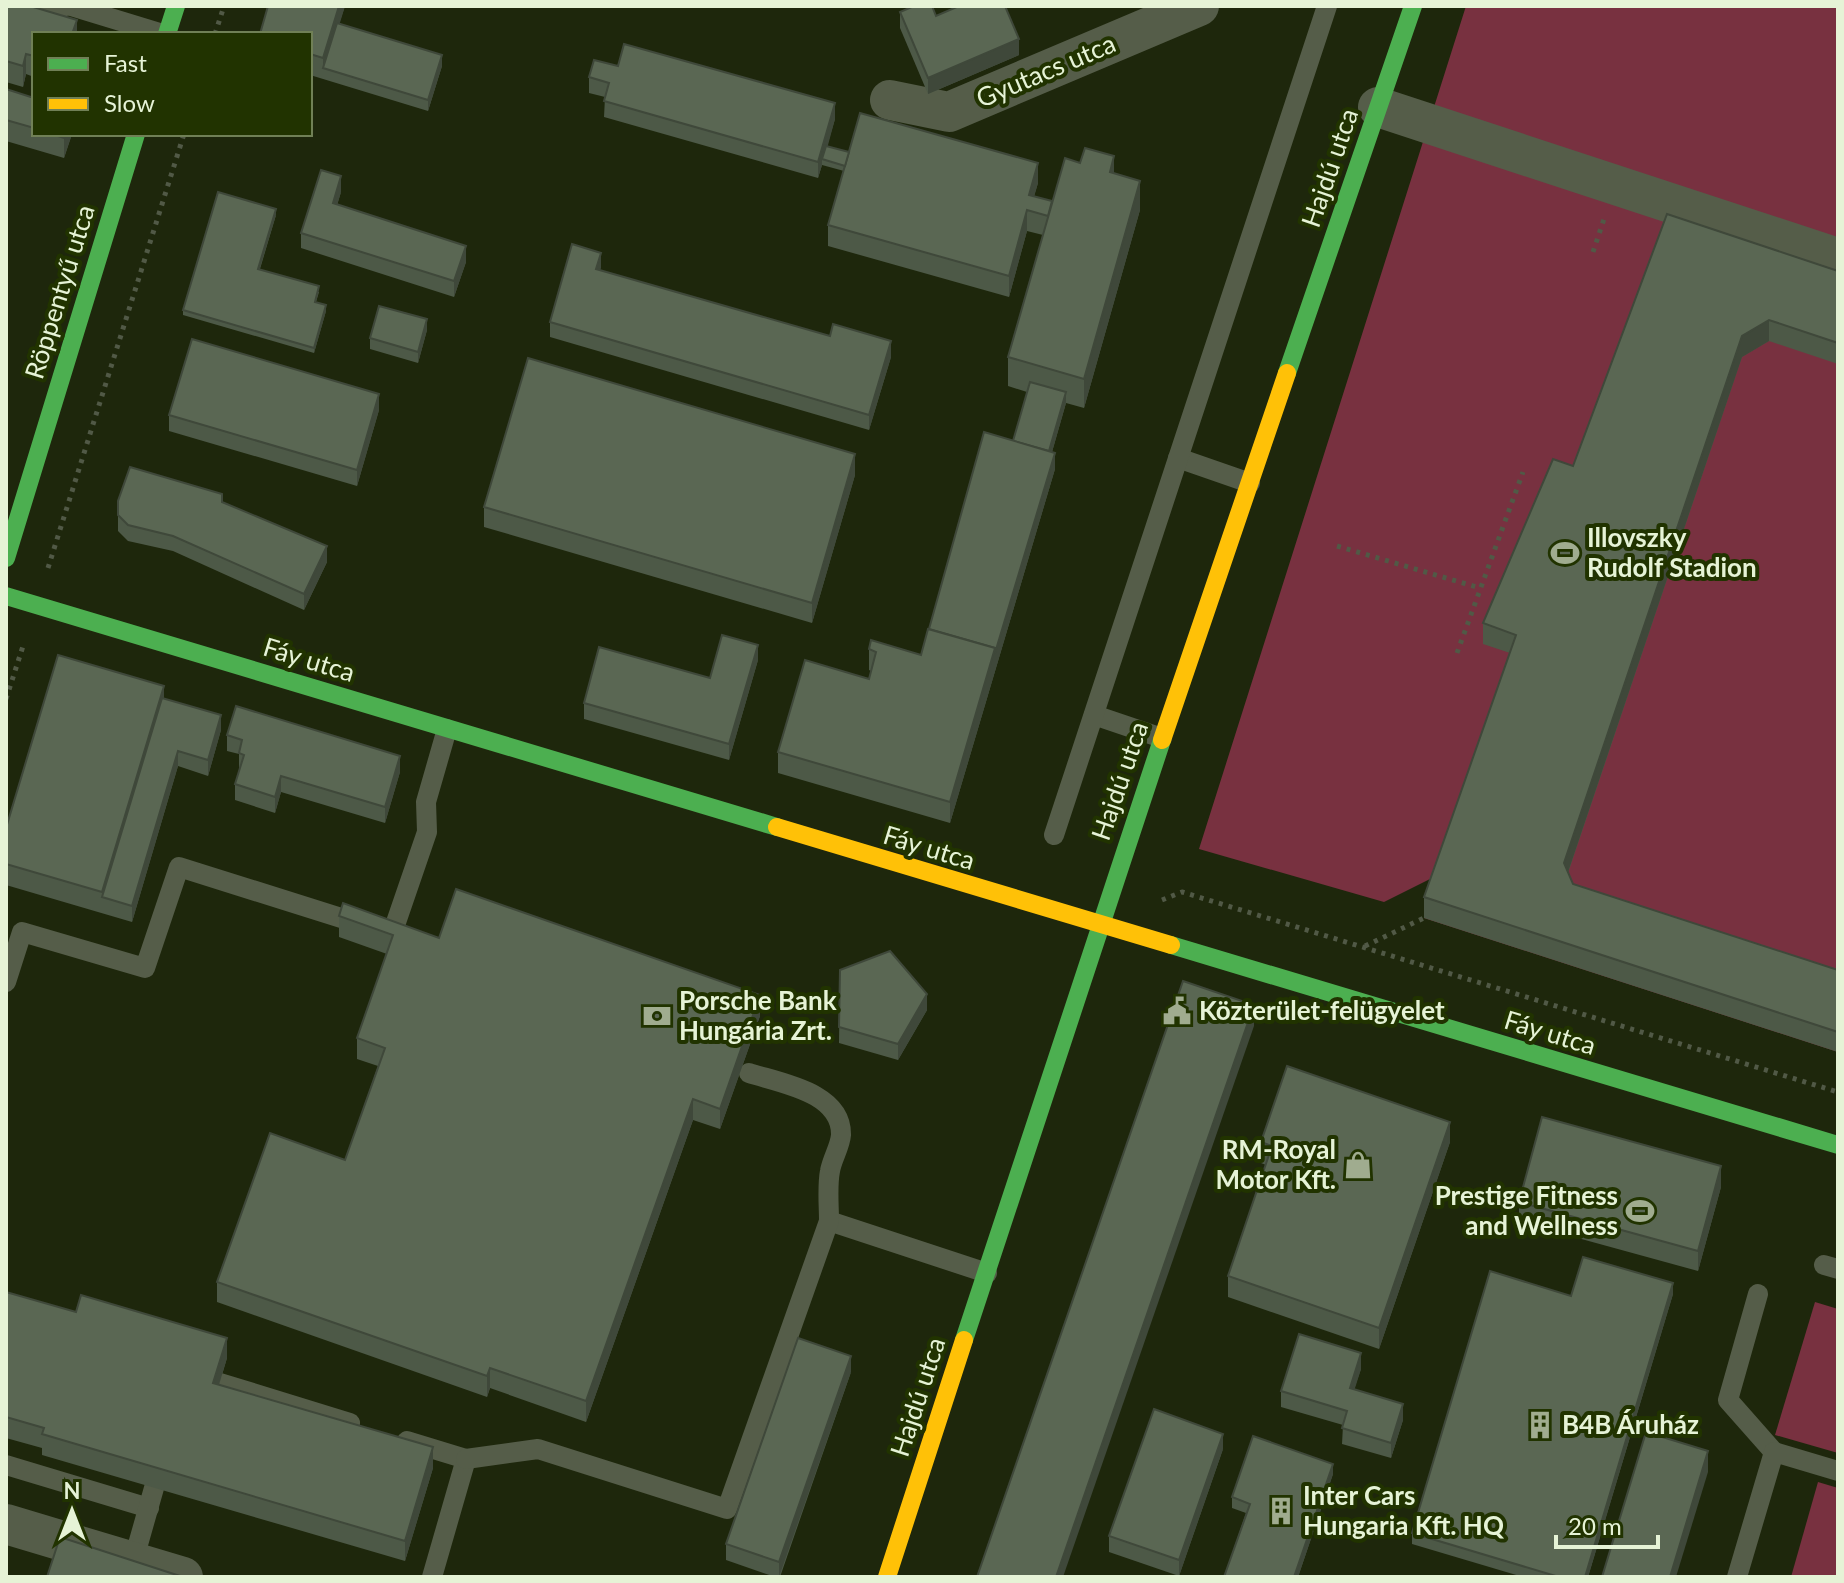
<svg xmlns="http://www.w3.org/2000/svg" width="1844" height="1583" viewBox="0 0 1844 1583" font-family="Lato,sans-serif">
<rect width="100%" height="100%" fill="#1e270c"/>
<g fill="#783140">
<polygon points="1466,6 1838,6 1838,1052 1424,918 1438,875 1384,902 1199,849"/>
<polygon points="1815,1302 1838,1309 1838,1453 1775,1435"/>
<polygon points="1818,1482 1838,1488 1838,1577 1791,1577"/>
</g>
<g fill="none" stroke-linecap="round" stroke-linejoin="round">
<g stroke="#515946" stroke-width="5" stroke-dasharray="4 6" stroke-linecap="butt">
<polyline points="215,34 224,6"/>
<polyline points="1593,252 1604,219"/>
<polyline points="1337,546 1480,588"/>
<polyline points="48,568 184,134"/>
<polyline points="1457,653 1523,472"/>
<polyline points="6,699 24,643"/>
<polyline points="1162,900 1182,892 1838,1092"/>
<polyline points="1365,946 1424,918"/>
</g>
<g stroke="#555d49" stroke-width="20">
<polyline points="71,6 163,34"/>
<polyline points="6,9 22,14 66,6"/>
<polyline points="1178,458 1250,483"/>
<polyline points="1094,715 1162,738"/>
<polyline points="1054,835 1327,6"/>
<polyline points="6,982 22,932 145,968 179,867 392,934 427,832 426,802 447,729"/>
<polyline points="829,1221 987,1273"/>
<polyline points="1824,1265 1838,1269"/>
<polyline points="1758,1294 1728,1400 1774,1452"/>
<polyline points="220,1383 350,1423"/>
<polyline points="407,1441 466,1459 432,1577"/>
<path d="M466 1459 538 1449 727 1509 829 1221C829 1205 827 1186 830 1171 832 1159 840 1147 841 1135 842 1092 780 1083 749 1073"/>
<polyline points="6,1465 149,1508"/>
<polyline points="133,1562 154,1488"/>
<polyline points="1737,1577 1774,1452 1838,1471"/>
</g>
<g stroke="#555d49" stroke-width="40">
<polyline points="890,100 949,112 1199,6"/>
<polyline points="1378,107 1838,258"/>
<polyline points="6,1524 183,1577"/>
</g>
<g stroke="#4caf50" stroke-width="18">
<polyline points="167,34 176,6"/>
<polyline points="1287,373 1413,6"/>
<polyline points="6,558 136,134"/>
<polyline points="6,596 777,827"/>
<polyline points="1171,945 1838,1145"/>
<polyline points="964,1340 1162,740"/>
</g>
<g stroke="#ffc107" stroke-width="18">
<polyline points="1162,740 1287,373"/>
<polyline points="777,827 1171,945"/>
<polyline points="887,1577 964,1340"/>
</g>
</g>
<g fill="#4d5947">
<polygon points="6,6 77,34 34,34 34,77 26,74 23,87 6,82"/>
<polygon points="268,6 345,6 339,24 442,66 428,111 310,75 310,34"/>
<polygon points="900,12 936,16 1019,55 928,94 900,28"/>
<polygon points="589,77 835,119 827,146 849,152 1038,183 1034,196 1052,201 1114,173 1140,210 1084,408 1066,403 1052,452 1055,469 950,823 778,773 778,752 869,679 871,671 869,670 869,649 921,655 929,629 1013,441 1027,392 1008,386 1008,357 1043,235 1027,231 1009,297 828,246 828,225 844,171 822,165 818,178 604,117 605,97 589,93"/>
<polygon points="6,89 34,98 34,134 72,134 64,158 6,141"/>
<polygon points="341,192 337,205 466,262 454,297 301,248 301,233"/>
<polygon points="1667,214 1838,271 1838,364 1769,341 1742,357 1568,873 1573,884 1838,970 1838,1052 1424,918 1424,897 1510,653 1483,644 1483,623 1573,466"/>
<polygon points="276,215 260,269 319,292 316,302 326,311 314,353 183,315 183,310"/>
<polygon points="600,270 891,357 869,430 550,337 550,322"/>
<polygon points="427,330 418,363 370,349 370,338"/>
<polygon points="379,410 357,486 169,431 169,415"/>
<polygon points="855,475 812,623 484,527 484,507"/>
<polygon points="118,501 222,502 327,562 304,610 173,551 128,541 118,531"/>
<polygon points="758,660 729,760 584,719 584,703 710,678"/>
<polygon points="164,698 221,730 208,776 178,766 132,922 6,885 6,828"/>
<polygon points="227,735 400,772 385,823 281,792 275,813 235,800 235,784 240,769 239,769 239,754 227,751"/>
<polygon points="339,916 439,938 760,1016 720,1129 693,1120 586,1422 490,1388 487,1397 217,1302 217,1282 345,1160 378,1066 357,1059 357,1038 387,954 339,937"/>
<polygon points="840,970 927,1010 898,1060 839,1043"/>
<polygon points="1261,1142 1450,1142 1379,1349 1228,1297 1228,1276 1266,1165 1261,1163"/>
<polygon points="1721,1187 1698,1271 1519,1222 1519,1202"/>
<polygon points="6,1292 227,1358 219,1385 433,1468 405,1561 42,1455 42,1448 6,1438"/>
<polygon points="1673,1294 1588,1577 1523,1577 1412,1544 1412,1533 1571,1296"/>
<polygon points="1361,1369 1354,1389 1403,1420 1391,1458 1342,1444 1343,1425 1281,1407 1281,1391"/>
<polygon points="851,1372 780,1577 775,1577 726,1560 726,1544"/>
<polygon points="1223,1449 1179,1576 1109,1552 1109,1536"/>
<polygon points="1333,1474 1298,1577 1224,1577 1246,1513 1232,1508 1232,1497"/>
</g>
<g fill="#3f483a">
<polygon points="339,6 345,6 326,69 323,68 323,58"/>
<polygon points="77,20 77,34 72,34"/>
<polygon points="1019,39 1019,55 928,94 928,78"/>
<polygon points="26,54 26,74 23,87 23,66"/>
<polygon points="442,55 442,66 428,111 428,100"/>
<polygon points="835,103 835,119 824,160 822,159 822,165 818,178 818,162"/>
<polygon points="65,134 72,134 64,158 64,138"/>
<polygon points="1114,156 1114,185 1110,172"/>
<polygon points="1038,163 1038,183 1030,211 1029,195"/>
<polygon points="341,176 341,192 333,219 333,203"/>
<polygon points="1140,181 1140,210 1084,408 1084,379"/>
<polygon points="276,209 276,215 258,274 258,269"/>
<polygon points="1027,210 1027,231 1009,297 1009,276"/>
<polygon points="466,246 466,262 454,297 454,281"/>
<polygon points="601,253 601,268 596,284 596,269"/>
<polygon points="326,305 326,311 314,353 314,348"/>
<polygon points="427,319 427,330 418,363 418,352"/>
<polygon points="1769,320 1769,341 1742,357 1564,884 1564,863 1742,336"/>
<polygon points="891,341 891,357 869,430 869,415"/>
<polygon points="1066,392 1066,403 1048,466 1048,456"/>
<polygon points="379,394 379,410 357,486 357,470"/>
<polygon points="1055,453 1055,469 950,823 950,802 995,648"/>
<polygon points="855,454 855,475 812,623 812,603"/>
<polygon points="327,546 327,562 304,610 304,594"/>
<polygon points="758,645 758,660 729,760 729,744"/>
<polygon points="164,686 164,707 102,897 102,892"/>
<polygon points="221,715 221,730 208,776 208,760"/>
<polygon points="178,751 178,766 132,922 132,906"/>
<polygon points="400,756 400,772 385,823 385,807"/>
<polygon points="281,776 281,792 275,813 275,797"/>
<polygon points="927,994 927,1010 898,1060 898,1044"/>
<polygon points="760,995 760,1016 720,1129 720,1109"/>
<polygon points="1254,1005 1254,1026 1063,1577 1056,1577"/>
<polygon points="693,1099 693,1120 586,1422 586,1401"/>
<polygon points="1450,1122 1450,1142 1379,1349 1379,1328"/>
<polygon points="1721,1166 1721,1187 1698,1271 1698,1251"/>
<polygon points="1673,1283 1673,1294 1588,1577 1585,1577"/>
<polygon points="227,1338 227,1358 213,1404 213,1383"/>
<polygon points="1361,1353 1361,1369 1350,1404 1350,1388"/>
<polygon points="851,1356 851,1372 779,1577 779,1562"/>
<polygon points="490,1368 490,1388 487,1397 487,1376"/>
<polygon points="1403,1404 1403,1420 1391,1458 1391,1443"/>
<polygon points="1223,1434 1223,1449 1179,1576 1179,1560"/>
<polygon points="433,1447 433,1468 405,1561 405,1541"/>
<polygon points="1708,1451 1708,1472 1676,1577 1670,1577"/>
<polygon points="1333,1464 1333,1474 1298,1577 1294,1577"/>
</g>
<g fill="#5a6753" stroke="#3f483a" stroke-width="2">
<polygon points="6,6 30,6 77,20 72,34 34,34 34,56 26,54 23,66 6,61"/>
<polygon points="268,6 339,6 323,58 310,54 310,34 260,34"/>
<polygon points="914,6 932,6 936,16 959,6 1005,6 1019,39 928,78 900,12"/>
<polygon points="337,23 442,55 428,100 323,68"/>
<polygon points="624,44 835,103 818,162 604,101 609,83 589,77 594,60 618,66"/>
<polygon points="6,89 34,98 34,128 6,120"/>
<polygon points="860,113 1038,163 1029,195 1052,201 1048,216 1027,210 1009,276 828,225"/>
<polygon points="52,134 65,134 64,138"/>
<polygon points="826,146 849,152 845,166 822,159"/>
<polygon points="1085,148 1114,156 1110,172 1140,181 1084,379 1008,357 1065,158 1080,163"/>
<polygon points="321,170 341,176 333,203 466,246 454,281 301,233"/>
<polygon points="218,192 276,209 258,269 319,286 315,302 326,305 314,348 183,310"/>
<polygon points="1667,214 1838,271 1838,343 1769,320 1742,336 1564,863 1573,884 1838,970 1838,1032 1424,897 1516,635 1483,623 1553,459 1573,466"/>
<polygon points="572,244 601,253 596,269 830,336 833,324 891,341 869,415 550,322"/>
<polygon points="379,306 427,319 418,352 370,338"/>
<polygon points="192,339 379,394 357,470 169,415"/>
<polygon points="528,358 855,454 812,603 484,507"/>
<polygon points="1030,382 1066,392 1049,451 1013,441"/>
<polygon points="984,432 1055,453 995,653 995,648 929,629"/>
<polygon points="130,467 222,494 222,502 327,546 304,594 173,536 128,525 118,515 118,501"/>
<polygon points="928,629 995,648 950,802 778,752 805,660 869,679 876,652 869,649 871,640 921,655"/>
<polygon points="722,635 758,645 729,744 584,703 599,647 710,678"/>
<polygon points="58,655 164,686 102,892 6,864 6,828"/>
<polygon points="162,698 221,715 208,760 178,751 132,906 102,897"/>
<polygon points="236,706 400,756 385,807 281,776 275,797 235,784 244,755 239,753 242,740 227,735"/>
<polygon points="456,889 760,995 720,1109 693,1099 586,1401 490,1368 487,1376 217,1282 270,1133 345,1160 385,1048 357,1038 393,935 339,916 343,903 439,938"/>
<polygon points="890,951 927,994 898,1044 839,1027 840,970"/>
<polygon points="1183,981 1254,1005 1056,1577 977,1577"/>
<polygon points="1287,1066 1450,1122 1379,1328 1228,1276 1272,1146 1261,1142"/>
<polygon points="1542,1117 1721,1166 1698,1251 1519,1202"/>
<polygon points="1583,1257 1673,1283 1585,1577 1559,1577 1412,1533 1490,1271 1571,1296"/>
<polygon points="6,1292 76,1312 81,1295 227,1338 213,1383 433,1447 405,1541 42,1434 44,1428 6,1417"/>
<polygon points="1299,1334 1361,1353 1350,1388 1403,1404 1391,1443 1342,1428 1347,1411 1281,1391"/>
<polygon points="798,1338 851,1356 779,1562 726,1544"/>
<polygon points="1154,1409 1223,1434 1179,1560 1109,1536"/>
<polygon points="1646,1432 1708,1451 1670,1577 1602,1577"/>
<polygon points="1253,1436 1333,1464 1294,1577 1224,1577 1250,1504 1232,1497"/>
<polygon points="60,1537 183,1577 47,1577"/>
</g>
<defs>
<symbol id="stadium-bare" viewBox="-9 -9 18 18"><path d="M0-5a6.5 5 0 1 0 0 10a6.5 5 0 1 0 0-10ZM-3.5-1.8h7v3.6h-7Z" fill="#a0ac8f" stroke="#213300" stroke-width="2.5" paint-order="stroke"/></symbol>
<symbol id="civic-bare" viewBox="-9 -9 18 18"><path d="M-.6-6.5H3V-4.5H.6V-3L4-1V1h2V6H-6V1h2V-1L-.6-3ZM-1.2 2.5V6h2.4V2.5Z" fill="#a0ac8f" stroke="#213300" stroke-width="2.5" paint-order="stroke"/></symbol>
<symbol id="bank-bare" viewBox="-9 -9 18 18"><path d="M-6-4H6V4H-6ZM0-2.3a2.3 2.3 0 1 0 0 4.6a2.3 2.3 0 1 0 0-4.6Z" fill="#a0ac8f" stroke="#213300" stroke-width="2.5" paint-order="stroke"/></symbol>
<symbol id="shop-bare" viewBox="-9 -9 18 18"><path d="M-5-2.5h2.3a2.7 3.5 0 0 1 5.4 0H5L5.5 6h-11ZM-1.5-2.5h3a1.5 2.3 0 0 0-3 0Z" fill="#a0ac8f" stroke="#213300" stroke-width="2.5" paint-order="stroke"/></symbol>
<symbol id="building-bare" viewBox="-9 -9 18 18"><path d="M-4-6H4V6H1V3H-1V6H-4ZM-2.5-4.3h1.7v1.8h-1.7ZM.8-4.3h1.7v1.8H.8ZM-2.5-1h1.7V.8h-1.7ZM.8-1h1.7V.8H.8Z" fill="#a0ac8f" stroke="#213300" stroke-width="2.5" paint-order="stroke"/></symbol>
</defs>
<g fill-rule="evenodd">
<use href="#stadium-bare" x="1545" y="533" width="40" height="40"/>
<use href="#civic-bare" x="1157" y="991" width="40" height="40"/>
<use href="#bank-bare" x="637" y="996" width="40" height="40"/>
<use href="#shop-bare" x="1338" y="1145" width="40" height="40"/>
<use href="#stadium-bare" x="1620" y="1191" width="40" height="40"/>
<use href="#building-bare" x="1520" y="1405" width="40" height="40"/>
<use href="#building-bare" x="1261" y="1491" width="40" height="40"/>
</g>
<g text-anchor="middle" stroke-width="8" stroke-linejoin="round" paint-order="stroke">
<g font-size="26" fill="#e6f3d6" stroke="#213300">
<text transform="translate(1046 71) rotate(-23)" y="9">Gyutacs utca</text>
<text transform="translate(1330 168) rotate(-71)" y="9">Hajdú utca</text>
<text transform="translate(60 292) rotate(-73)" y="9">Röppentyű utca</text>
<text transform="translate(309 660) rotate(17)" y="9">Fáy utca</text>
<text transform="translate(1120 781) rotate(-71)" y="9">Hajdú utca</text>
<text transform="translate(929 848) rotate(17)" y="9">Fáy utca</text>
<text transform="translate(1550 1033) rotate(17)" y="9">Fáy utca</text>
<text transform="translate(918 1397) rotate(-72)" y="9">Hajdú utca</text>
</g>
<g font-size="26" font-weight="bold" fill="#e6f3d6" stroke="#213300" text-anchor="start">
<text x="1587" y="547">Illovszky<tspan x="1587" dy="30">Rudolf Stadion</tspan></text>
<text x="679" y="1010">Porsche Bank<tspan x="679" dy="30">Hungária Zrt.</tspan></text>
<text x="1199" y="1020">Közterület-felügyelet</text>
<text x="1336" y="1159" text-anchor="end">RM-Royal<tspan x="1336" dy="30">Motor Kft.</tspan></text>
<text x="1618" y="1205" text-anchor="end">Prestige Fitness<tspan x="1618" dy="30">and Wellness</tspan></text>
<text x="1562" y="1434">B4B Áruház</text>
<text x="1303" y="1505">Inter Cars<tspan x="1303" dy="30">Hungaria Kft. HQ</tspan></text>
</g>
</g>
<rect width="1844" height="1583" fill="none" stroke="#e6f3d6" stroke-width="16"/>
<rect x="32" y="32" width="280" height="104" fill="#213300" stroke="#708056" stroke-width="2"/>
<rect x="48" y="58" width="40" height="12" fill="#4caf50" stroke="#708056" stroke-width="2"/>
<text x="104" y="72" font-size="24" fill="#e6f3d6">Fast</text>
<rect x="48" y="98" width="40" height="12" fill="#ffc107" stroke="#708056" stroke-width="2"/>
<text x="104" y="112" font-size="24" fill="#e6f3d6">Slow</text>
<g transform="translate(72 1511)" stroke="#213300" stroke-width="6" paint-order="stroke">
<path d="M0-6L14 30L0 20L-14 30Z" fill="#e6f3d6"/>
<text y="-12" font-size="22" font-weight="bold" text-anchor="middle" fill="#e6f3d6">N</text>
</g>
<path d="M1556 1535v12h102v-12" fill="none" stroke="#e6f3d6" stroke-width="4"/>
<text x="1568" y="1535" font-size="24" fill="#e6f3d6" stroke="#213300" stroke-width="6" paint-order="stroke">20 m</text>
</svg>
